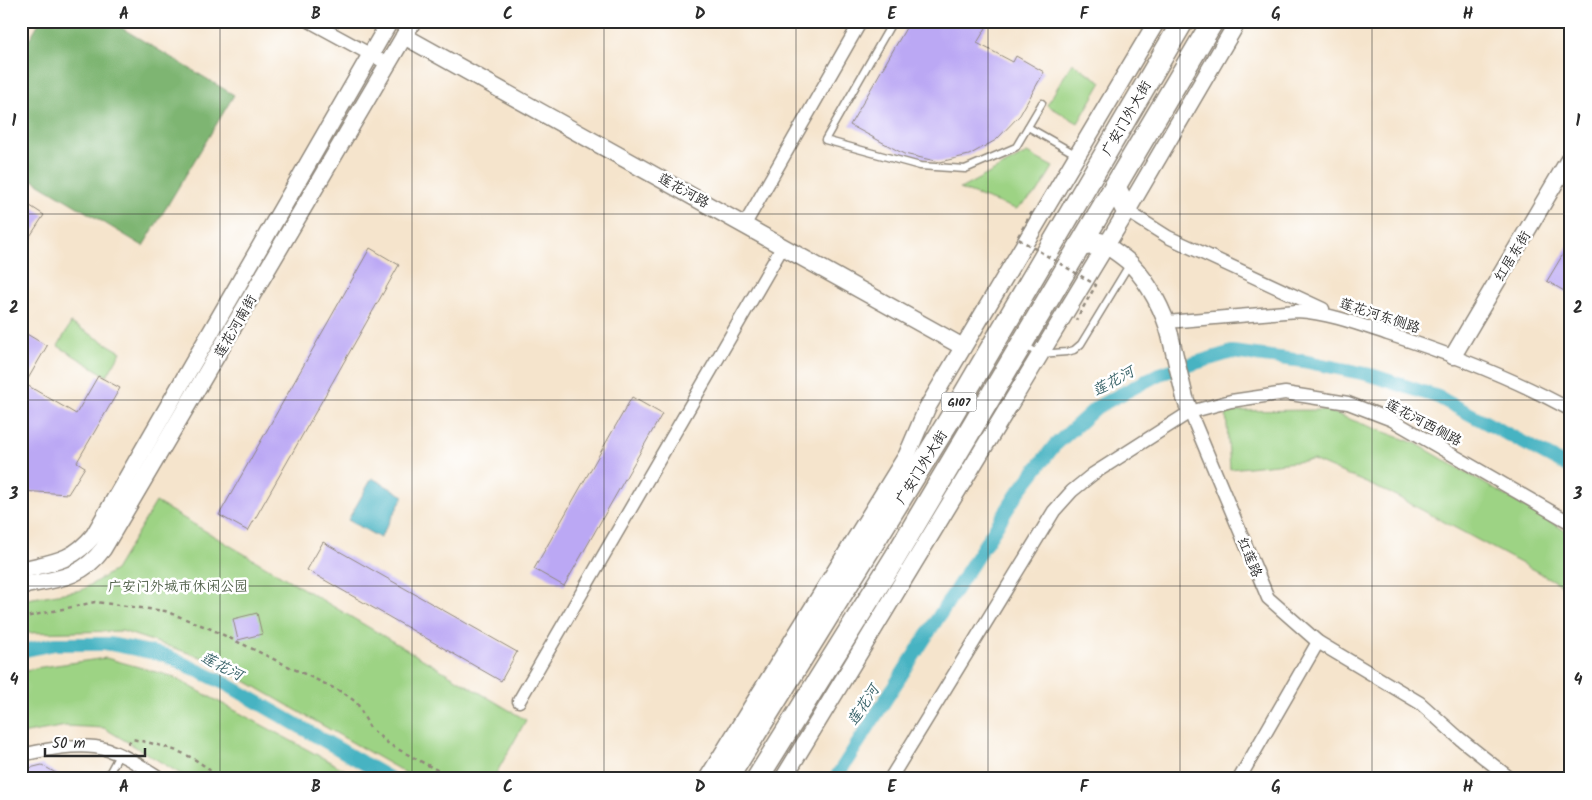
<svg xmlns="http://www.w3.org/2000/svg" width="1592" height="800" viewBox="0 0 1592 800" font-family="Kalam,'LXGW WenKai TC',sans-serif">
<rect width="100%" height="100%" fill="#fff"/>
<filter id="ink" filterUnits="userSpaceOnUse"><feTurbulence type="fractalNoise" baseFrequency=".02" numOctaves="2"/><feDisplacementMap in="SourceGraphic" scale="10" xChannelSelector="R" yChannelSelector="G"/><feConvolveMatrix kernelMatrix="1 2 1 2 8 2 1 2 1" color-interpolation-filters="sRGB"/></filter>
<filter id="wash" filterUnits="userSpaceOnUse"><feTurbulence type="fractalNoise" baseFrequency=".0096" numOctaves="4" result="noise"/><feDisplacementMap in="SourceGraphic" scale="20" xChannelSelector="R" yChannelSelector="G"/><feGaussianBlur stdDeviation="1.12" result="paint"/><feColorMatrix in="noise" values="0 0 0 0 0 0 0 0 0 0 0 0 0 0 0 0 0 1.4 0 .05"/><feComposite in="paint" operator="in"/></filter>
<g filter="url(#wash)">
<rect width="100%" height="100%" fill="#f5e4cc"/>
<g fill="#9dd384" stroke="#647f58">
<polygon points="1072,63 1102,82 1078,123 1047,105"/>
<polygon points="1027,153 1053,167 1038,192 1016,209 960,189"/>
<polygon points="71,323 121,352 107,376 58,346"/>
<polygon points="1325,410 1417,444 1571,534 1571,590 1394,495 1313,460 1230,469 1226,411"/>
<polygon points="156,502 526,720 493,779 416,779 207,659 122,631 21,633 21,600 82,590 115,570"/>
<polygon points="106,658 171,676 362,779 189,779 104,728 66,726 21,734 21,673 35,668"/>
</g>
<polygon fill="#7eb572" stroke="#54704e" points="40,21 110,21 234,95 143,246 21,173 21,53"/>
<polygon fill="#46b3c2" stroke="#386f76" points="372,478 404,496 380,538 348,520"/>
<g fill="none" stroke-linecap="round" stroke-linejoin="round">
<g stroke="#46b3c2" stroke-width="14">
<polyline points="21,651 55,644 110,644 165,655 226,684 391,779"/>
<polyline points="835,779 1017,494 1054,446 1097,407 1159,374 1232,352 1303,361 1371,375 1438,397 1571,468"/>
</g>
</g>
<g id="blocks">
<g fill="#bba8f4">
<polygon points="910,21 990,21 977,43 1013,62 1016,56 1044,72 1020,115 996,140 969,155 940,162 904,154 850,125"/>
<polygon points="21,200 44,215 21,250"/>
<polygon points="1571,241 1571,295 1547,281"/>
<polygon points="370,248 399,265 248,531 219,515"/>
<polygon points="25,333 47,346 25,384 76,414 98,376 120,388 77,462 85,467 68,494 21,491 21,340"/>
<polygon points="632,397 662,414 564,586 534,569"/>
<polygon points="323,542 517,652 501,681 307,570"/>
<polygon points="257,613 262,634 238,640 233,619"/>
<polygon points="42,765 66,779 21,779 21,770"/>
</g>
</g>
</g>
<g filter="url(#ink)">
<use href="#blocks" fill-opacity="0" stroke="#90887c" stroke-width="1"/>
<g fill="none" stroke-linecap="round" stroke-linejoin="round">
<defs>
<g id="service">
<polyline points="893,21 825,140 920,166 965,169 1016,147 1042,103"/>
<polyline points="1028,127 1077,155"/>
<polyline points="1024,345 1039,354 1067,352 1074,350 1081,344 1129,265"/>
<polyline points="106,779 119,755"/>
</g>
<g id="minor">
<polyline points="309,21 388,64"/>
<polyline points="1127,211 1168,237 1323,309"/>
<polyline points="745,224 861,21"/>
<path d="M1167 322 1297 311C1329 313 1358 324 1388 334 1451 354 1513 378 1571 410"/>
<polyline points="1190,412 1268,598 1318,642 1420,703 1459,738 1511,779"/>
<polyline points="519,701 783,246"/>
<path d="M21 755C45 750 70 744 95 747 119 750 142 767 162 779"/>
<polyline points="890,779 1054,511 1072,491 1093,474 1190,412 1231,401 1285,393 1348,403 1392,420 1571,523"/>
<polyline points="1239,779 1318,642"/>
</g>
<g id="tertiary">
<polyline points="404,36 963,347"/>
<path d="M1106 245C1114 251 1124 257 1131 264 1149 283 1164 311 1170 335"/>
<polyline points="1453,356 1571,156"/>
<polyline points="1185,398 1190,412"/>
<path d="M21 570C53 562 72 562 94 535L390 21"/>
<path d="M21 586C55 579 81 579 103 549L413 21"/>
<polyline points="707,779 907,455 927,408 1157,21"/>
<polyline points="783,779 1127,211 1238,21"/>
</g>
<g id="trunk">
<polyline points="1115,187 1127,211"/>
<polyline points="1081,245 1097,243 1106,245"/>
<polyline points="727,779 948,422 1183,21"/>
<polyline points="757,779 896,556 1213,21"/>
</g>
</defs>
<use href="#service" stroke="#90887c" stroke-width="9"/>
<use href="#minor" stroke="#90887c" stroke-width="15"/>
<use href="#tertiary" stroke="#90887c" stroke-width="19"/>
<use href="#trunk" stroke="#90887c" stroke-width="24"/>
<g stroke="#90887c" stroke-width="2.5" stroke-dasharray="4 4" stroke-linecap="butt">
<polyline points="21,618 95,602 165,611 211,629 344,693 357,703 370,728 390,745 454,779"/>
<path d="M128 744 132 739C165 746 196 753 218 779"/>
</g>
<use href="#service" stroke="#fff" stroke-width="6"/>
<use href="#minor" stroke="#fff" stroke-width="12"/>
<use href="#tertiary" stroke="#fff" stroke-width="16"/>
<use href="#trunk" stroke="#fff" stroke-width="21"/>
<defs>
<polyline id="tertiary-bridge" points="1170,335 1185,398"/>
</defs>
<use href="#tertiary-bridge" stroke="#90887c" stroke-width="19" stroke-linecap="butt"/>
<polyline stroke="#90887c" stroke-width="2.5" stroke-dasharray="4 4" stroke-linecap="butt" points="1032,212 1017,238 1096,285 1076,320"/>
<use href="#tertiary-bridge" stroke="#fff" stroke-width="16"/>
</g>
</g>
<path fill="none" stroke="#2b2b2b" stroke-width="1" stroke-opacity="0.55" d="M220 21V779M412 21V779M604 21V779M796 21V779M988 21V779M1180 21V779M1372 21V779M21 214H1571M21 400H1571M21 586H1571"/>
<g text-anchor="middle" stroke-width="5" stroke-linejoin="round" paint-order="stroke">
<rect fill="#fff" stroke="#6b6b6b" stroke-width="1" x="941.5" y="392.5" width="35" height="19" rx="4"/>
<g font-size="12" font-weight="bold" fill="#2b2b2b">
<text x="959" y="406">G107</text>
</g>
<g font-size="14" fill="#2b2b2b" stroke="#fff">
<text transform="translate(1126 118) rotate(-60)" y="5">广安门外大街</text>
<text transform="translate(684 190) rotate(29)" y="5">莲花河路</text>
<text transform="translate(1512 256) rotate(-59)" y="5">红居东街</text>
<text transform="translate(1380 315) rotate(18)" y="5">莲花河东侧路</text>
<text transform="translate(235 326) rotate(-60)" y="5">莲花河南街</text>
<text transform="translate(1424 422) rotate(28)" y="5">莲花河西侧路</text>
<text transform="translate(921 467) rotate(-58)" y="5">广安门外大街</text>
<text transform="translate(1250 557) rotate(67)" y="5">红莲路</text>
</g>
<g font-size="14" fill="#4d5d46" stroke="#fff">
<text x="178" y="591">广安门外城市休闲公园</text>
</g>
<g font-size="15" font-style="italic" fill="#366167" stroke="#fff">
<text transform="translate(1113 381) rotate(-29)" y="5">莲花河</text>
<text transform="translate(222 666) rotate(27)" y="5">莲花河</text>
<text transform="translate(863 705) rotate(-57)" y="5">莲花河</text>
</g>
</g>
<rect width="1592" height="800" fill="none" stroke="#fff" stroke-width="55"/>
<path d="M45 748v8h100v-8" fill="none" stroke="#2b2b2b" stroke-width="2.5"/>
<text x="52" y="748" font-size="15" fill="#2b2b2b" stroke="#ffffff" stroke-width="4" paint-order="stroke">50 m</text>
<rect x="28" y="28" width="1536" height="744" fill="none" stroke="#2b2b2b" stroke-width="2"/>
<g font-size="16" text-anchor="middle" font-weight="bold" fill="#2b2b2b">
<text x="124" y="19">A</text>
<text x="316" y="19">B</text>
<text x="508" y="19">C</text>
<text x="700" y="19">D</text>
<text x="892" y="19">E</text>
<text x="1084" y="19">F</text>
<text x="1276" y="19">G</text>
<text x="1468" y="19">H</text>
<text x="14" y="126">1</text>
<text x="1578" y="126">1</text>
<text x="14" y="313">2</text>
<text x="1578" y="313">2</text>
<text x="14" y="499">3</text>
<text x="1578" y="499">3</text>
<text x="14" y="685">4</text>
<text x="1578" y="685">4</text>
<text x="124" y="792">A</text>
<text x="316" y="792">B</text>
<text x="508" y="792">C</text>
<text x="700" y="792">D</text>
<text x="892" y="792">E</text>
<text x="1084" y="792">F</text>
<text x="1276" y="792">G</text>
<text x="1468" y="792">H</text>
</g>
</svg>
